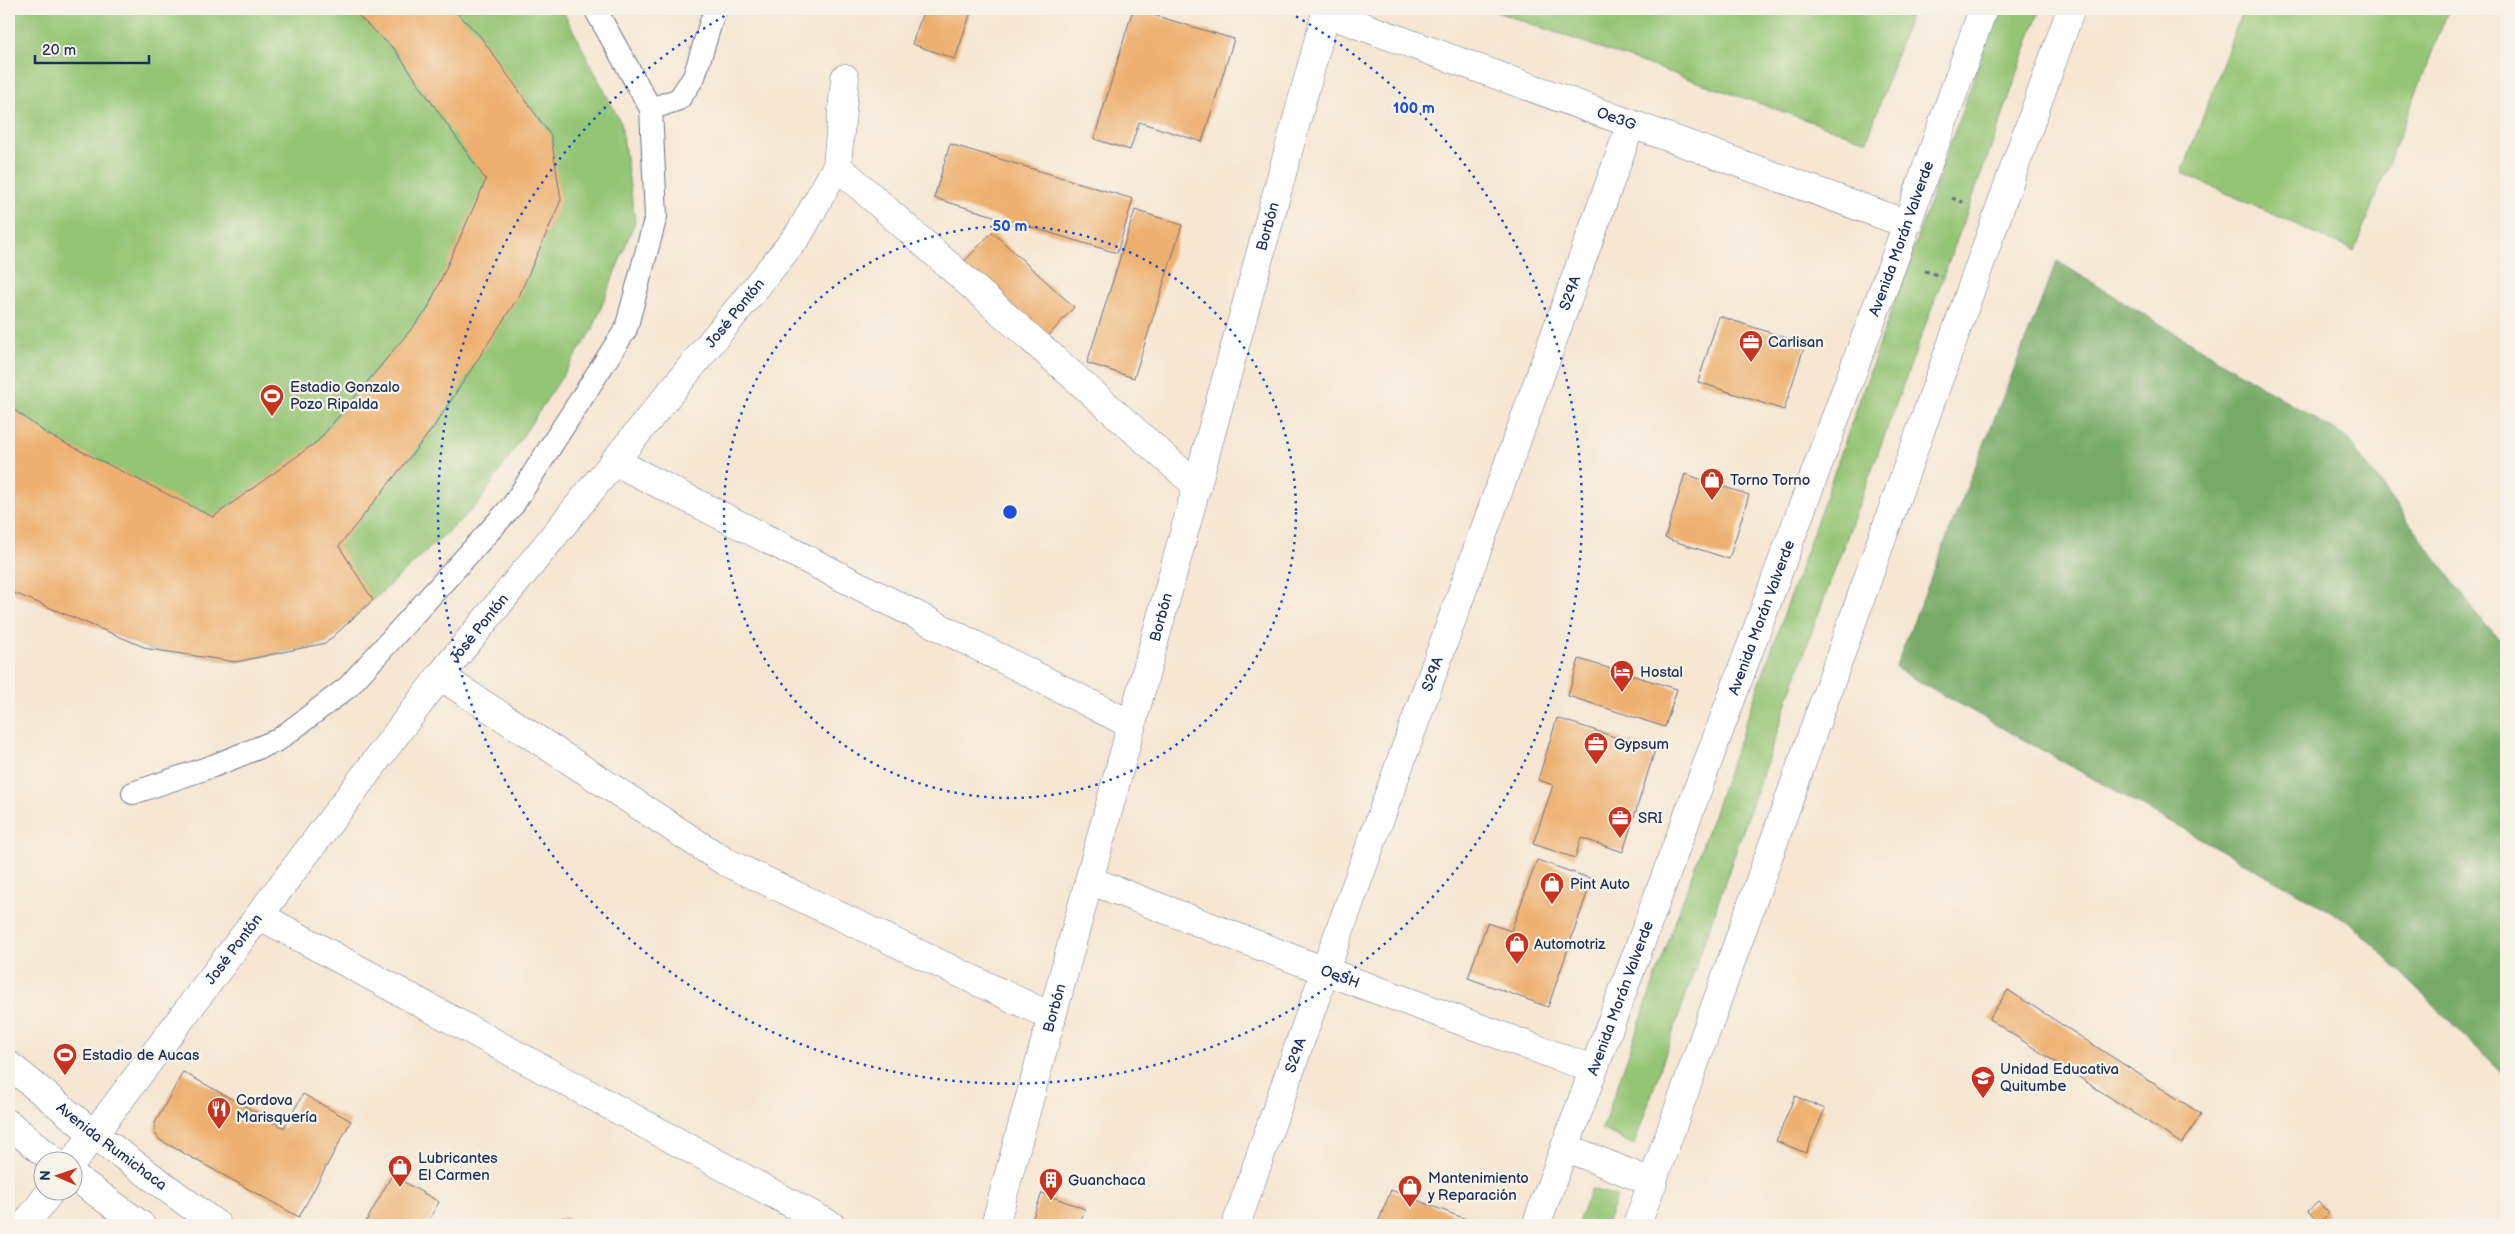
<svg xmlns="http://www.w3.org/2000/svg" width="2515" height="1234" viewBox="0 0 2515 1234" font-family="'Balsamiq Sans',sans-serif">
<rect width="100%" height="100%" fill="#f7f3e8"/>
<filter id="ink" filterUnits="userSpaceOnUse"><feTurbulence type="fractalNoise" baseFrequency=".02" numOctaves="2"/><feDisplacementMap in="SourceGraphic" scale="10" xChannelSelector="R" yChannelSelector="G"/><feConvolveMatrix kernelMatrix="1 2 1 2 8 2 1 2 1" color-interpolation-filters="sRGB"/></filter>
<filter id="wash" filterUnits="userSpaceOnUse"><feTurbulence type="fractalNoise" baseFrequency=".0096" numOctaves="4" result="noise"/><feDisplacementMap in="SourceGraphic" scale="20" xChannelSelector="R" yChannelSelector="G"/><feGaussianBlur stdDeviation="1.12" result="paint"/><feColorMatrix in="noise" values="0 0 0 0 0 0 0 0 0 0 0 0 0 0 0 0 0 1.4 0 .05"/><feComposite in="paint" operator="in"/></filter>
<g filter="url(#wash)">
<rect width="100%" height="100%" fill="#f6e6d2"/>
<g fill="#94c575" stroke="#587a6a">
<polygon points="9,9 562,9 621,123 635,221 592,331 478,504 326,643 236,662 149,649 9,590"/>
<polygon points="1488,9 1912,9 1867,141"/>
<polygon points="1998,9 2040,9 1999,126 1811,634 1634,1145 1602,1129"/>
<polygon points="2243,9 2449,9 2354,251 2182,173"/>
<polygon points="1591,1189 1617,1196 1606,1225 1577,1225"/>
</g>
<polygon fill="#7a6" stroke="#496c62" points="2057,261 2347,438 2484,624 2506,644 2506,1077 2350,922 1895,668"/>
<g id="blocks">
<g fill="#eeb070">
<polygon points="351,9 453,9 480,36 551,136 561,200 519,296 433,428 339,546 373,600 326,643 236,662 149,649 12,592 9,590 9,406 47,434 213,517 318,441 427,310 486,180 395,50"/>
<polygon points="924,9 972,9 955,59 912,44"/>
<polygon points="1133,9 1234,39 1202,142 1139,122 1130,150 1094,139"/>
<polygon points="950,144 1133,199 1117,253 934,198"/>
<polygon points="1135,210 1182,225 1134,378 1087,363"/>
<polygon points="992,232 1074,307 1044,341 961,265"/>
<polygon points="1719,316 1805,344 1784,410 1698,382"/>
<polygon points="1685,474 1749,495 1729,559 1665,538"/>
<polygon points="1579,659 1677,689 1665,727 1568,696"/>
<polygon points="1557,718 1655,750 1623,852 1581,838 1575,858 1533,844 1553,785 1538,780"/>
<polygon points="1537,860 1592,879 1548,1007 1468,978 1487,923 1511,931"/>
<polygon points="2008,990 2201,1114 2182,1144 1989,1019"/>
<polygon points="183,1072 284,1128 303,1094 351,1121 299,1217 160,1140 154,1132 155,1123"/>
<polygon points="1795,1096 1825,1109 1806,1153 1776,1141"/>
<polygon points="392,1175 439,1202 426,1225 364,1225"/>
<polygon points="1391,1190 1481,1225 1377,1225"/>
<polygon points="1042,1193 1085,1209 1079,1225 1030,1225"/>
<polygon points="2318,1202 2329,1213 2319,1223 2308,1211"/>
<polygon points="563,1217 578,1225 558,1225"/>
</g>
</g>
</g>
<g filter="url(#ink)">
<use href="#blocks" fill-opacity="0" stroke="#686f87" stroke-width="1"/>
<g fill="none" stroke-linecap="round" stroke-linejoin="round">
<defs>
<g id="service">
<polyline points="651,109 679,99 694,77 715,9"/>
<polyline points="133,793 213,766 278,740 348,687 513,505 626,329 656,216 651,109 595,9"/>
</g>
<g id="minor">
<path id="s1" d="M1326 13 1907 224"/>
<polyline points="837,166 1197,486"/>
<polyline points="614,461 1132,725"/>
<polyline points="440,676 724,861 1052,1017"/>
<path id="s2" d="M1089 880 1325 971 1592 1069"/>
<polyline points="260,916 831,1225"/>
<path id="s3" d="M72 1163 440 676 799 234 837 166 845 78"/>
<polyline points="25,1225 50,1192"/>
<path id="s4" d="M995 1225 1327 9"/>
<path id="s5" d="M1236 1225 1325 971 1631 124"/>
</g>
<g id="tertiary">
<path id="s6" d="M9 1065 95 1135 217 1225"/>
<polyline points="9,1124 55,1162"/>
<polyline points="72,1175 141,1225"/>
</g>
<g id="primary">
<polyline points="1565,1147 1653,1183"/>
<path id="s7" d="M1536 1225 1894 260 1983 9"/>
<polyline points="1637,1225 2071,9"/>
</g>
</defs>
<use href="#service" stroke="#686f87" stroke-width="24"/>
<use href="#minor" stroke="#686f87" stroke-width="29"/>
<use href="#tertiary" stroke="#686f87" stroke-width="29"/>
<use href="#primary" stroke="#686f87" stroke-width="29"/>
<g stroke="#686f87" stroke-width="3" stroke-dasharray="4 4" stroke-linecap="butt">
<polyline points="1952,198 1967,204"/>
<polyline points="1925,271 1941,276"/>
</g>
<use href="#service" stroke="#fff" stroke-width="22"/>
<use href="#minor" stroke="#fff" stroke-width="28"/>
<use href="#tertiary" stroke="#fff" stroke-width="28"/>
<use href="#primary" stroke="#fff" stroke-width="28"/>
</g>
</g>
<g fill="none" stroke="#1d4ed8" stroke-width="2.5" stroke-dasharray="2.5 5">
<circle cx="1010" cy="512" r="286"/>
<path d="M1283 9A572 572 0 1 1 737 9"/>
</g>
<defs>
<symbol id="office-pin" viewBox="-11 -11 22 30"><path d="M0 17L-7.5 6A9.5 9.5 0 1 1 7.5 6Z" fill="#c8321e" stroke="#f7f3e8"/><path d="M-6-3h4V-5.5h4V-3h4V5H-6ZM-1-4.5V-3h2v-1.5ZM-6 0V1H6V0Z" fill="#fff"/></symbol>
<symbol id="stadium-pin" viewBox="-11 -11 22 30"><path d="M0 17L-7.5 6A9.5 9.5 0 1 1 7.5 6Z" fill="#c8321e" stroke="#f7f3e8"/><path d="M0-5a6.5 5 0 1 0 0 10a6.5 5 0 1 0 0-10ZM-3.5-1.8h7v3.6h-7Z" fill="#fff"/></symbol>
<symbol id="shop-pin" viewBox="-11 -11 22 30"><path d="M0 17L-7.5 6A9.5 9.5 0 1 1 7.5 6Z" fill="#c8321e" stroke="#f7f3e8"/><path d="M-5-2.5h2.3a2.7 3.5 0 0 1 5.4 0H5L5.5 6h-11ZM-1.5-2.5h3a1.5 2.3 0 0 0-3 0Z" fill="#fff"/></symbol>
<symbol id="hotel-pin" viewBox="-11 -11 22 30"><path d="M0 17L-7.5 6A9.5 9.5 0 1 1 7.5 6Z" fill="#c8321e" stroke="#f7f3e8"/><path d="M-6-4.5h1.5V1H6V5H4.5V3h-9V5H-6ZM-4 0a1.8 1.8 0 1 1 3.6 0ZM.5 0V-2.5h3Q6-2.5 6 0Z" fill="#fff"/></symbol>
<symbol id="school-pin" viewBox="-11 -11 22 30"><path d="M0 17L-7.5 6A9.5 9.5 0 1 1 7.5 6Z" fill="#c8321e" stroke="#f7f3e8"/><path d="M0-5L7-2L0 1L-7-2ZM-4 1L0 2.5L4 1V4Q0 6-4 4Z" fill="#fff"/></symbol>
<symbol id="restaurant-pin" viewBox="-11 -11 22 30"><path d="M0 17L-7.5 6A9.5 9.5 0 1 1 7.5 6Z" fill="#c8321e" stroke="#f7f3e8"/><path d="M-5-6h1v4h1v-4h1v4h1v-4h1v5L-1.5 .5V6h-2V.5L-5-1ZM5-6V6H3V1.5H1.5Q1.5-4 5-6Z" fill="#fff"/></symbol>
<symbol id="building-pin" viewBox="-11 -11 22 30"><path d="M0 17L-7.5 6A9.5 9.5 0 1 1 7.5 6Z" fill="#c8321e" stroke="#f7f3e8"/><path d="M-4-6H4V6H1V3H-1V6H-4ZM-2.5-4.3h1.7v1.8h-1.7ZM.8-4.3h1.7v1.8H.8ZM-2.5-1h1.7V.8h-1.7ZM.8-1h1.7V.8H.8Z" fill="#fff"/></symbol>
</defs>
<g fill-rule="evenodd">
<use href="#office-pin" x="1737" y="328" width="28" height="38"/>
<use href="#stadium-pin" x="258" y="382" width="28" height="38"/>
<use href="#shop-pin" x="1698" y="466" width="28" height="38"/>
<use href="#hotel-pin" x="1608" y="658" width="28" height="38"/>
<use href="#office-pin" x="1582" y="730" width="28" height="38"/>
<use href="#office-pin" x="1606" y="804" width="28" height="38"/>
<use href="#shop-pin" x="1538" y="870" width="28" height="38"/>
<use href="#shop-pin" x="1503" y="930" width="28" height="38"/>
<use href="#stadium-pin" x="51" y="1041" width="28" height="38"/>
<use href="#school-pin" x="1969" y="1064" width="28" height="38"/>
<use href="#restaurant-pin" x="205" y="1095" width="28" height="38"/>
<use href="#shop-pin" x="386" y="1153" width="28" height="38"/>
<use href="#building-pin" x="1037" y="1166" width="28" height="38"/>
<use href="#shop-pin" x="1396" y="1173" width="28" height="38"/>
</g>
<g text-anchor="middle" stroke-width="4.5" stroke-linejoin="round" paint-order="stroke">
<g font-size="15" fill="#1b2f5e" stroke="#f7f3e8">
<text dy="5" stroke="none"><textPath href="#s1" startOffset="309">Oe3G</textPath></text>
<text dy="5" stroke="none"><textPath href="#s4" startOffset="1035">Borbón</textPath></text>
<text dy="5" stroke="none"><textPath href="#s7" startOffset="1052">Avenida Morán Valverde</textPath></text>
<text dy="5" stroke="none"><textPath href="#s5" startOffset="990">S29A</textPath></text>
<text dy="5" stroke="none"><textPath href="#s3" startOffset="1078">José Pontón</textPath></text>
<text dy="5" stroke="none"><textPath href="#s4" startOffset="630">Borbón</textPath></text>
<text dy="5" stroke="none"><textPath href="#s7" startOffset="648">Avenida Morán Valverde</textPath></text>
<text dy="5" stroke="none"><textPath href="#s3" startOffset="672">José Pontón</textPath></text>
<text dy="5" stroke="none"><textPath href="#s5" startOffset="585">S29A</textPath></text>
<text dy="5" stroke="none"><textPath href="#s3" startOffset="268">José Pontón</textPath></text>
<text dy="5" stroke="none"><textPath href="#s2" startOffset="269">Oe3H</textPath></text>
<text dy="5" stroke="none"><textPath href="#s7" startOffset="242">Avenida Morán Valverde</textPath></text>
<text dy="5" stroke="none"><textPath href="#s4" startOffset="225">Borbón</textPath></text>
<text dy="5" stroke="none"><textPath href="#s5" startOffset="180">S29A</textPath></text>
<text dy="5" stroke="none"><textPath href="#s6" startOffset="131">Avenida Rumichaca</textPath></text>
</g>
<g font-size="15" fill="#1b2f5e" stroke="#f7f3e8" text-anchor="start">
<text x="1768" y="347">Carlisan</text>
<text x="290" y="392">Estadio Gonzalo<tspan x="290" dy="17">Pozo Ripalda</tspan></text>
<text x="1730" y="485">Torno Torno</text>
<text x="1640" y="677">Hostal</text>
<text x="1614" y="749">Gypsum</text>
<text x="1638" y="823">SRI</text>
<text x="1570" y="889">Pint Auto</text>
<text x="1534" y="949">Automotriz</text>
<text x="82" y="1060">Estadio de Aucas</text>
<text x="2000" y="1074">Unidad Educativa<tspan x="2000" dy="17">Quitumbe</tspan></text>
<text x="236" y="1105">Cordova<tspan x="236" dy="17">Marisquería</tspan></text>
<text x="418" y="1163">Lubricantes<tspan x="418" dy="17">El Carmen</tspan></text>
<text x="1428" y="1183">Mantenimiento<tspan x="1428" dy="17">y Reparación</tspan></text>
<text x="1068" y="1185">Guanchaca</text>
</g>
</g>
<circle cx="1010" cy="512" r="8" fill="#1d4ed8" stroke="#f7f3e8" stroke-width="2.5"/>
<g font-size="15" text-anchor="middle" font-weight="bold" fill="#1d4ed8" stroke="#f7f3e8" stroke-width="4.5" stroke-linejoin="round" paint-order="stroke">
<text x="1414" y="113">100 m</text>
<text x="1010" y="231">50 m</text>
</g>
<rect width="2515" height="1234" fill="none" stroke="#f7f3e8" stroke-width="30"/>
<g transform="translate(58 1176) rotate(272)"><circle r="24" fill="#f7f3e8" stroke="#9fa5b1"/>
<path d="M0-4L9 19L0 12L-9 19Z" fill="#c8321e"/>
<text y="-8" font-size="14" font-weight="bold" text-anchor="middle" fill="#1b2f5e">N</text>
</g>
<path d="M35 55v8h114v-8" fill="none" stroke="#1b2f5e" stroke-width="2.5"/>
<text x="42" y="55" font-size="15" fill="#1b2f5e" stroke="#f7f3e8" stroke-width="4" paint-order="stroke">20 m</text>
</svg>
